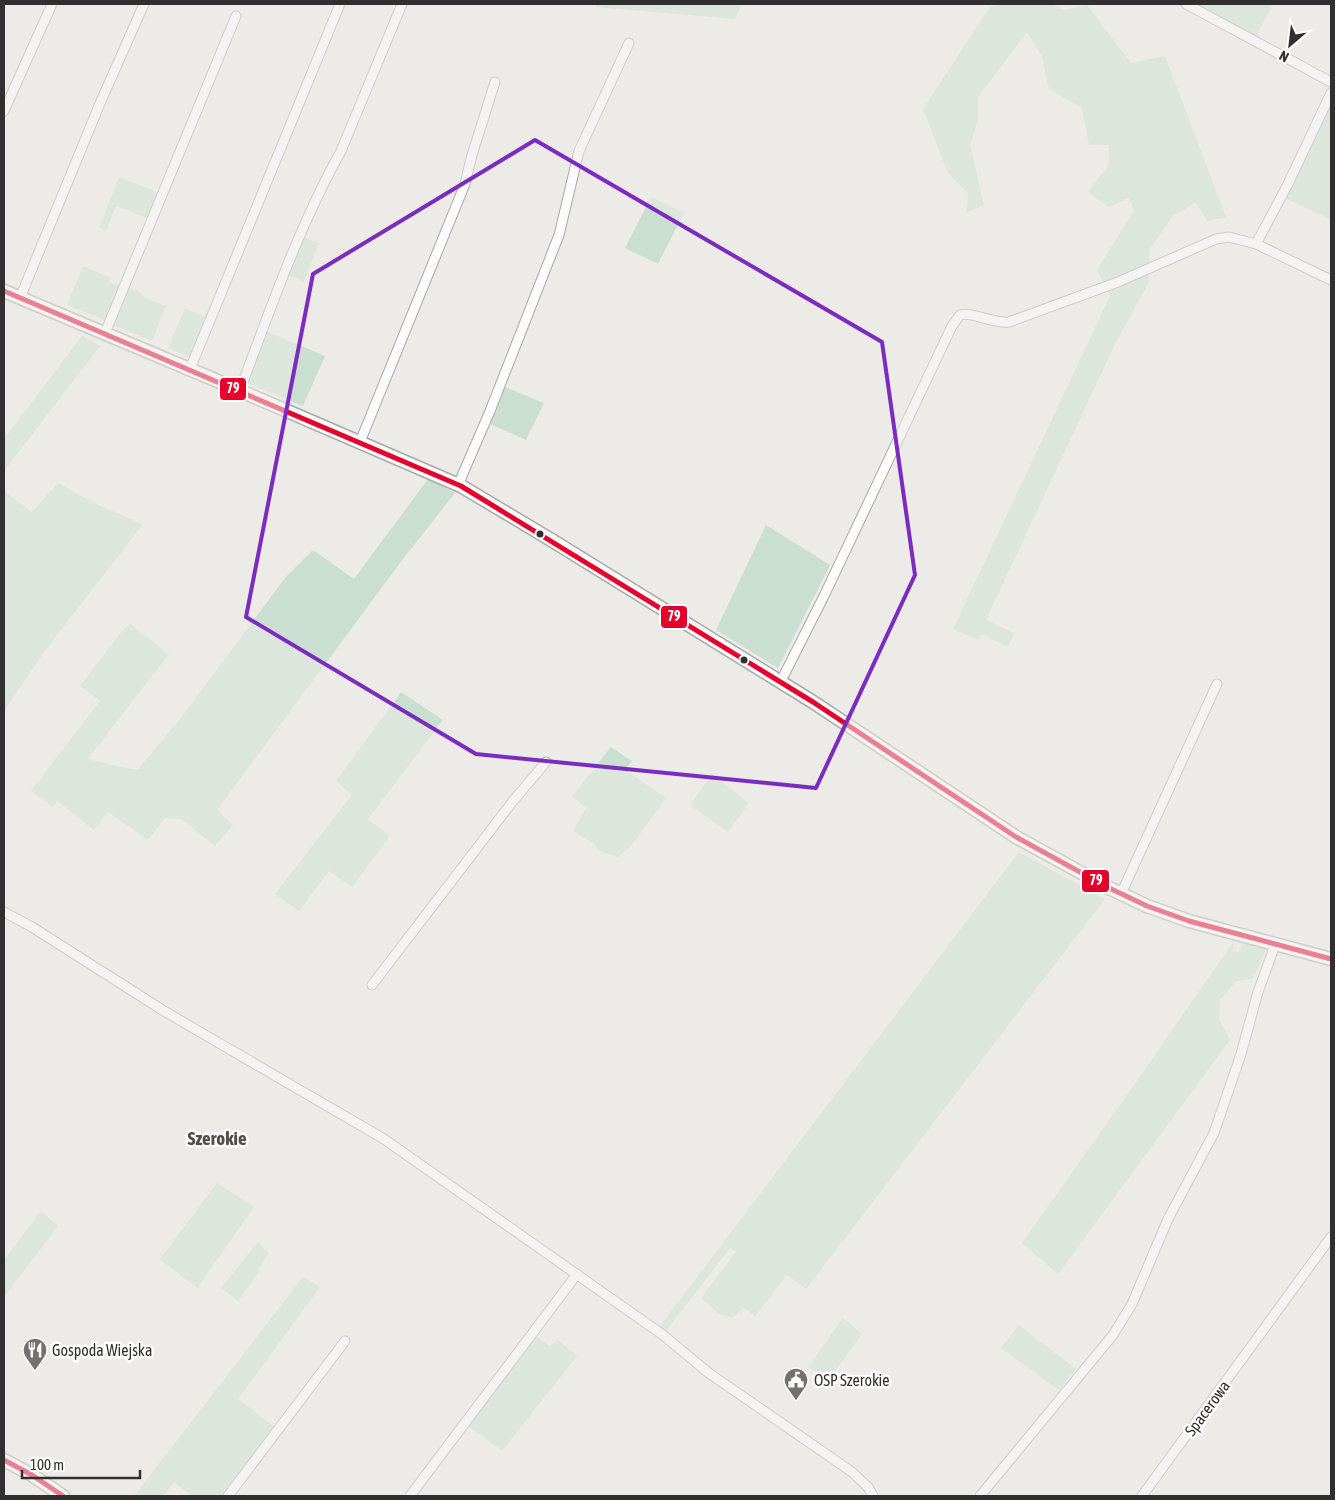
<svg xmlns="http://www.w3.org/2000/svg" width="1335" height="1500" viewBox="0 0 1335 1500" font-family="'Asap Condensed',sans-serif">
<rect width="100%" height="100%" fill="#edebe8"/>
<g fill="#cadfd1">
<polygon points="596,4 742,4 735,19 596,7"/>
<polygon points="1000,4 1051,4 1065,10 1087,5 1131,63 1165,56 1226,217 1207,221 1196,202 1172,217 1150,249 1148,284 1116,342 986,620 1014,633 1008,647 981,634 979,640 953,629 1110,296 1097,270 1134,210 1129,198 1108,207 1088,192 1108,166 1109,145 1089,145 1082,108 1049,89 1042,57 1027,32 978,97 978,120 970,145 984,205 966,213 968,193 948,173 923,109 990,7"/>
<polygon points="1195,4 1273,4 1256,37"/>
<polygon points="1331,96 1331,220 1283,197"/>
<polygon points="119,177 157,192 147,218 116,206 106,231 99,228"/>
<polygon points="651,197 684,213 658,264 625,248"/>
<polygon points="303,237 319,243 304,282 287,275"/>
<polygon points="83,266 111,278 109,282 121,286 107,321 67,305"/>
<polygon points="129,287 141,293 146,298 166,306 152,341 113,325"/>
<polygon points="185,308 209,319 192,358 168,348"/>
<polygon points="266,331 325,356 303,406 244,382"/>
<polygon points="82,336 100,346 4,471 4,439"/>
<polygon points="505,387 544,403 526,440 490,424"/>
<polygon points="428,479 455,493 403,559 217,810 233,825 215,846 182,819 165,818 148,840 108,812 94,830 57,801 53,807 31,791 100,701 80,686 122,631 130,624 169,654 88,759 125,768 138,769 180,719 285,578 313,550 354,579"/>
<polygon points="58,483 100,506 143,524 44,652 4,711 4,491 32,512"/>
<polygon points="766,525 830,565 778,668 716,630"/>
<polygon points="401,692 443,720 368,819 390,836 352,887 329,871 299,911 275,894 352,795 336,781"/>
<polygon points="611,747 632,761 625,770 666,798 631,846 618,857 600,851 593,843 573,831 586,808 572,796"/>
<polygon points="712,774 749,803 728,832 690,805"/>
<polygon points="1019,852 1105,899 806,1289 787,1275 755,1316 743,1307 733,1318 719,1314 701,1298 736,1252 730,1248 666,1331 660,1326"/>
<polygon points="1234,941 1233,951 1239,952 1243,943 1266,949 1253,979 1236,981 1220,1000 1219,1019 1230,1040 1058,1274 1022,1243 1132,1088"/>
<polygon points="217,1183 254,1207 197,1288 160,1259"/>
<polygon points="41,1211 58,1226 4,1297 4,1260"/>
<polygon points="258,1242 269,1253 259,1269 260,1271 238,1301 221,1288"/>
<polygon points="303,1277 320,1287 238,1399 276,1428 220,1496 192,1496 174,1482 164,1496 134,1496"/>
<polygon points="843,1318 862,1334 828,1381 808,1367"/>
<polygon points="1019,1325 1076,1369 1060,1389 1057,1389 1001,1348"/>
<polygon points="535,1335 549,1346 558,1340 577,1356 502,1451 467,1425"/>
</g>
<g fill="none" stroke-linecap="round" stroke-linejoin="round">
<defs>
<g id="street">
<polyline points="1186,4 1331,82"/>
<polyline points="4,111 52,4"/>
<polyline points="1256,244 1331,280"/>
<polyline points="20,298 101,101 144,4"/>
<polyline points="105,333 236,16"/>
<polyline points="190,369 340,4"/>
<path d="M240 390C270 310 299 226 341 151L402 4"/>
<polyline points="360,442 465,184 472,155 495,82"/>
<polyline points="458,485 490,411 559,235 579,151 629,43"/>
<path d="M781 681 824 596 952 326 960 315C971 311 993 324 1009 322L1118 282 1216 239 1229 237 1256 244 1287 186 1331 93"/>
<polyline points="1121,894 1217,684"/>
<polyline points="4,912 32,927 164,1011 384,1139 663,1335 710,1374 748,1400 852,1472 868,1487 873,1496"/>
<polyline points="372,985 513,801 546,762"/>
<polyline points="228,1496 345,1341"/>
<polyline points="410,1496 577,1274"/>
<polyline points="980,1496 1113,1335 1132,1304 1168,1219 1214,1133 1241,1054 1258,992 1275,945"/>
<polyline points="1142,1496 1331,1237"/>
</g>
<g id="secondary">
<polyline points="4,291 213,379 461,486 553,541 813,702 1016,837 1109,888 1147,906 1189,921 1331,959"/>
<polyline points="4,1460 32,1475 63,1496"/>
</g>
</defs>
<use href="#street" stroke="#aaa8a6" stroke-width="11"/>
<use href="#secondary" stroke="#aaa8a6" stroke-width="15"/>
<use href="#street" stroke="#fcfcfc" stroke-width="9"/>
<use href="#secondary" stroke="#fcfcfc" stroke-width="12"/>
<defs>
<g id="bus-1">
<polyline points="4,291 461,486 813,702 1016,837 1109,888 1147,906 1189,921 1331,959"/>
<polyline points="4,1460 32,1475 63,1496"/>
</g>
</defs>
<use href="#bus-1" stroke="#fff" stroke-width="9"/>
<use href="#bus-1" stroke="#e4002b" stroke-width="5"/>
</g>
<path d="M0 0H1335V1500H0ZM535 140 882 342 915 575 816 788 476 754 246 617 313 274Z" fill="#edebe8" fill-opacity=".55" fill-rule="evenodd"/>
<path fill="none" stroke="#7b2cbf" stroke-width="4" stroke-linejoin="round" d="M535 140 882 342 915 575 816 788 476 754 246 617 313 274Z"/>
<defs>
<symbol id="restaurant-pin" viewBox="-11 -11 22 30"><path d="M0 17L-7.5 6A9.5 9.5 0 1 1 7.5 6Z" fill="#73716f" stroke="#fff"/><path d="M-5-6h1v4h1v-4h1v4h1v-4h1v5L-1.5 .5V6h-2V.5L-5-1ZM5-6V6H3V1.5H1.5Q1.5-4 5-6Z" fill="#fff"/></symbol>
<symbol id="civic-pin" viewBox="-11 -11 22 30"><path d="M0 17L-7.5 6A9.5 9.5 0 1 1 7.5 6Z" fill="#73716f" stroke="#fff"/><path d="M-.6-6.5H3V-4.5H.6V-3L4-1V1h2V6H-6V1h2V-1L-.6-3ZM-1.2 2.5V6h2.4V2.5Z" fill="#fff"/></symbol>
</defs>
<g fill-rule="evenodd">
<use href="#restaurant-pin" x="21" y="1336" width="28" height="38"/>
<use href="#civic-pin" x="782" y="1366" width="28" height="38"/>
</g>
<g fill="#31302e" stroke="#fff" stroke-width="2">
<circle cx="540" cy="534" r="4.5"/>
<circle cx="744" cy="660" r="4.5"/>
</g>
<g text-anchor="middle" stroke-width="5" stroke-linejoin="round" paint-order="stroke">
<g font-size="16" fill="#31302e" stroke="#fff" text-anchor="start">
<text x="52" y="1356">Gospoda Wiejska</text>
<text x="814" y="1386">OSP Szerokie</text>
</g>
<g font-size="16" fill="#31302e" stroke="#fff">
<text transform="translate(1207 1408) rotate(-54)" y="6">Spacerowa</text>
</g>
<g font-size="19" font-weight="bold" fill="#504e49" stroke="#fff">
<text x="217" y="1145">Szerokie</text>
</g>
</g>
<g stroke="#fff" stroke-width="2">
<rect x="219" y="377" width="28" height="24" rx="5" fill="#e4002b"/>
<rect x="660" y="605" width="28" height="24" rx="5" fill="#e4002b"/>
<rect x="1081" y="869" width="29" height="24" rx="5" fill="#e4002b"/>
</g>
<g font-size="14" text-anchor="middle" font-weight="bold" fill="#fff">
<text x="233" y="393">79</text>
<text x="674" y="621">79</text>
<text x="1096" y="885">79</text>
</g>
<rect width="1335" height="1500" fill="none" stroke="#31302e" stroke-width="10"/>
<g transform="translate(1290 45) rotate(208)" stroke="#ffffff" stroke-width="4" paint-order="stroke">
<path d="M0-4L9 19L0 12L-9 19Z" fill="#31302e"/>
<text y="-8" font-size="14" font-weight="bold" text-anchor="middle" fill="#31302e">N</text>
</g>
<path d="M22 1470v8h118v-8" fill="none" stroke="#31302e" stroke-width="2.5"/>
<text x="30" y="1470" font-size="15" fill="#31302e" stroke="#ffffff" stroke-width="4" paint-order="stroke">100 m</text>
</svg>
